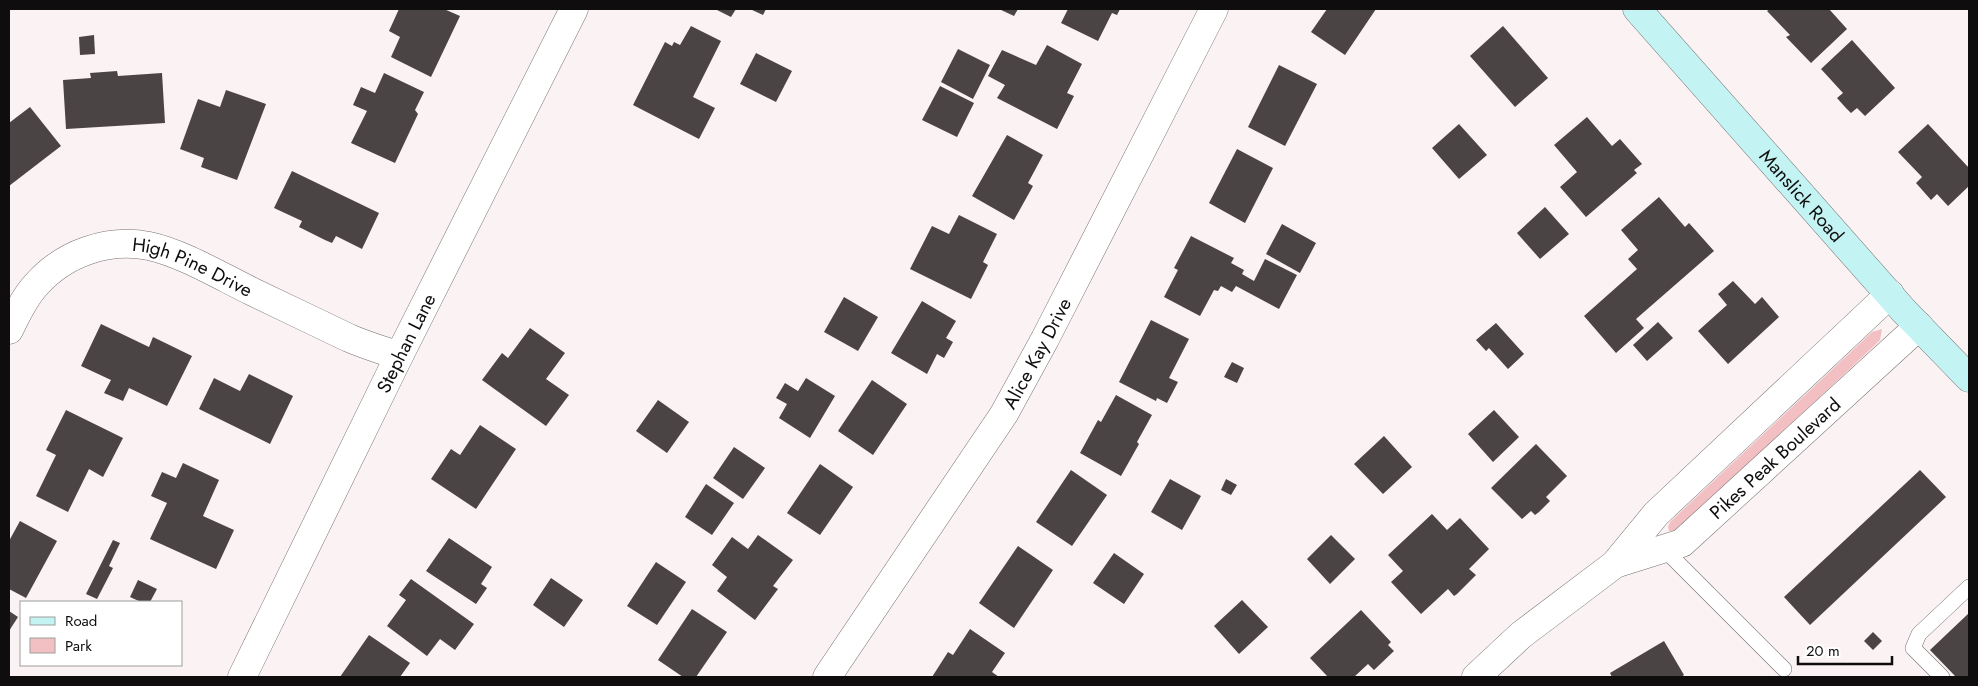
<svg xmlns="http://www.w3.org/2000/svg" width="1978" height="686" viewBox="0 0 1978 686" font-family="Jost,sans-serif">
<rect width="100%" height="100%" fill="#faf2f3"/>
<polygon fill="#f2bfc2" points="1882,329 1880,340 1874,346 1678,531 1669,531 1668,527 1670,522 1872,332"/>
<g fill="#4a4445">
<polygon points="399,9 444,9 460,16 431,77 391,57 400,37 389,31"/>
<polygon points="715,9 736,9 731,17"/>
<polygon points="750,9 766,9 763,15"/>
<polygon points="999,9 1018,9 1014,16"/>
<polygon points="1068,9 1120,9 1117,15 1112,13 1098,41 1061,23"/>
<polygon points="1327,9 1376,9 1345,55 1311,32"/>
<polygon points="1770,9 1829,9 1847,29 1811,63 1786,37 1790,35 1767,11"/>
<polygon points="691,26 721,41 693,97 715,108 699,139 633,105 665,42 672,46 674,42 680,45"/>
<polygon points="1503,26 1548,78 1515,107 1470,56"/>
<polygon points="94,35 95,54 80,55 79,37"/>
<polygon points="1852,40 1895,88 1865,116 1857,108 1851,113 1845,107 1837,98 1843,93 1821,69"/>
<polygon points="1047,45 1082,64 1067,93 1074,96 1057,129 997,98 1005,85 988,76 1002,50 1036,65"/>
<polygon points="958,49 990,65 973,99 941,82"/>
<polygon points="756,53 792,71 776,102 740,84"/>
<polygon points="1279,65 1317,84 1285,146 1248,127"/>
<polygon points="117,71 118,76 162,73 165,123 66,129 63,80 91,78 90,73"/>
<polygon points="384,73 424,92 415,110 418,114 395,163 351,143 367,111 353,105 361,87 375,93"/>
<polygon points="940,86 974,103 957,137 922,120"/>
<polygon points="226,90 266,104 237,180 201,167 204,158 180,149 198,99 220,107"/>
<polygon points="30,107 61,146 9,186 9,123"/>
<polygon points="1587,117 1612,146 1620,139 1642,164 1634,170 1637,173 1586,217 1560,187 1577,172 1554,145"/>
<polygon points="1459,124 1487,155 1459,179 1432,148"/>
<polygon points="1928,124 1969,168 1969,186 1948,206 1937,194 1931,200 1916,183 1922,177 1898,152"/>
<polygon points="1007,135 1043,155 1028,183 1033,186 1014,220 972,196"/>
<polygon points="1237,149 1273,168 1245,223 1209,203"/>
<polygon points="292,171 379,213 362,249 336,236 332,243 325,240 299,227 302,221 274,208"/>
<polygon points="1659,197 1685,227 1689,223 1714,251 1636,319 1644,328 1616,353 1584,316 1637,269 1628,259 1638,250 1621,230"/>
<polygon points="1545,207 1569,234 1540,259 1517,233"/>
<polygon points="959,215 997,234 983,262 988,265 971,299 910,269 932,226 949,234"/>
<polygon points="1282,224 1316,243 1300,273 1266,254"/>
<polygon points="1191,236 1234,258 1231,263 1244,270 1242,274 1254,281 1265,259 1297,275 1279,309 1236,286 1232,292 1221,286 1218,291 1214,290 1200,316 1164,297 1178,270 1174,268"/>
<polygon points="1733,281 1755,304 1762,297 1779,317 1728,364 1698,331 1727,305 1718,294"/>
<polygon points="844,297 878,317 858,351 824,332"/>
<polygon points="922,301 956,321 946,338 953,342 944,358 937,354 927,374 891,353"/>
<polygon points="1151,320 1189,339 1169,378 1178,382 1167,403 1157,398 1156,401 1119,382"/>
<polygon points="1658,322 1673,338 1647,361 1633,345"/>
<polygon points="1496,323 1524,354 1508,369 1489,348 1486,351 1476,340"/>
<polygon points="101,324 149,347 153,337 192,356 167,406 129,388 123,401 104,393 111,380 81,366"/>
<polygon points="530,328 565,353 546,379 569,395 546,426 482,380 502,353 508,358"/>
<polygon points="1232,362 1244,368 1237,383 1224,377"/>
<polygon points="249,374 293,396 270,444 199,409 214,378 240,391"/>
<polygon points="806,378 835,396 810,438 779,418 787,404 776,398 785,383 798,391"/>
<polygon points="872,380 907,404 873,455 838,431"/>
<polygon points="1116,395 1152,415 1137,442 1139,444 1121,476 1080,453 1098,420 1101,422"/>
<polygon points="658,400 689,422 667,453 636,431"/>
<polygon points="66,410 123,438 103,477 89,469 68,512 36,496 56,455 46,450"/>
<polygon points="1494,410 1519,437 1493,462 1468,434"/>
<polygon points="480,425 516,449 476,509 431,479 451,449 460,455"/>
<polygon points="1384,436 1412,467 1383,494 1354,464"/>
<polygon points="1536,444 1567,476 1546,497 1550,501 1539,512 1535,515 1531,511 1522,519 1491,488"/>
<polygon points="734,447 765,468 743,499 713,478"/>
<polygon points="183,463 219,480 203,516 234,530 216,569 150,539 167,503 151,496 162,472 176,478"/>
<polygon points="820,464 853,487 820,535 787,513"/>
<polygon points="1071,470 1107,495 1072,546 1036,522"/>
<polygon points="1920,470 1946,497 1810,625 1784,597"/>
<polygon points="1170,479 1201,496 1182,530 1151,512"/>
<polygon points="1226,479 1237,485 1231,495 1221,490"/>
<polygon points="706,484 734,503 712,535 685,517"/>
<polygon points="1432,514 1447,530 1460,518 1489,549 1469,569 1476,575 1457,594 1454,596 1448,589 1421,614 1391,582 1403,571 1388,555"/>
<polygon points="20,521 57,541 26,598 9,589 9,541"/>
<polygon points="758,535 793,560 773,586 778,589 755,620 717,591 727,577 712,565 732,537 748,549"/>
<polygon points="1331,535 1355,559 1330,584 1307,559"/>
<polygon points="449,538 492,567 481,584 487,588 476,604 426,571"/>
<polygon points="113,540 120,543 109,566 113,568 97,599 86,594"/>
<polygon points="1018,546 1053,570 1014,628 979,603"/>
<polygon points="1114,553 1144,574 1124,604 1093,583"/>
<polygon points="656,562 686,582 657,625 627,606"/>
<polygon points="551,578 583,600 564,627 533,605"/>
<polygon points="411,579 474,624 455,650 440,639 427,656 387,626 406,600 399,595"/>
<polygon points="138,580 157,589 150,602 141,602 130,597"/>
<polygon points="1242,600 1268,627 1239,654 1214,626"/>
<polygon points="692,609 727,632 696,677 683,677 658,660"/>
<polygon points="1361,610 1391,642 1388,645 1394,651 1374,670 1368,664 1354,677 1328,677 1310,658"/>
<polygon points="9,611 18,617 9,631"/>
<polygon points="1969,613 1969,677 1956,677 1930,650"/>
<polygon points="970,629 1005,653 992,672 999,677 932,677 948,652 953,655"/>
<polygon points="1873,632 1882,641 1873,650 1864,641"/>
<polygon points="369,635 410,663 400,677 340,677"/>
<polygon points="1664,641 1684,675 1681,677 1612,677 1610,673"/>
</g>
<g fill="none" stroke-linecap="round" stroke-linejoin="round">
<defs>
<g id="lane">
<polyline points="1664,549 1784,669"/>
<polyline points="1942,677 1913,648 1919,634 1969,587"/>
</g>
<g id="street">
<path id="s1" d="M9 330C17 314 24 298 36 285 64 253 108 238 149 246 182 253 222 277 253 292 285 307 317 323 349 338 365 345 382 350 399 356"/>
<path id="s2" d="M1615 564 1682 543 1919 326"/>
<path id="s3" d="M242 677 399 356 574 9"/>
<path id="s4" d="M827 677 1004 414 1045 339 1214 9"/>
<polyline points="1476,677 1521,635 1615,564 1656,514 1890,294"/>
</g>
<g id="secondary">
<path id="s5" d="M1637 9 1904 311 1969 378"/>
</g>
</defs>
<use href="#lane" stroke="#797272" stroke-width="16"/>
<use href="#street" stroke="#797272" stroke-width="29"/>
<use href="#secondary" stroke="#797272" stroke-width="29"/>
<use href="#lane" stroke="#fff" stroke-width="15"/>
<use href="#street" stroke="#fff" stroke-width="28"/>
<use href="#secondary" stroke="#c3f4f3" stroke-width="28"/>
</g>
<g text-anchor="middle" stroke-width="5" stroke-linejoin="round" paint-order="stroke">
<g font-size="19" fill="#0f0d0d" stroke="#fff">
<text dy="7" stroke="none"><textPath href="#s5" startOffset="249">Manslick Road</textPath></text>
<text dy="7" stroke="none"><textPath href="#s1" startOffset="225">High Pine Drive</textPath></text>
<text dy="7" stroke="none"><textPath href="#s3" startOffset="372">Stephan Lane</textPath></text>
<text dy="7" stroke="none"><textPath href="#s4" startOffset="386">Alice Kay Drive</textPath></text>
<text dy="7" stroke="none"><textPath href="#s2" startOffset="196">Pikes Peak Boulevard</textPath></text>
</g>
</g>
<rect width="1978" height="686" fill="none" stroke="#0f0d0d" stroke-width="20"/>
<rect x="20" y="601" width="162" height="65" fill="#ffffff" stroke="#9f9e9e"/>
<rect x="30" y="617" width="25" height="8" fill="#c3f4f3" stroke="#9f9e9e"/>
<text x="65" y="626" font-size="15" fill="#0f0d0d">Road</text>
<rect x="30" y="638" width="25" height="15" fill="#f2bfc2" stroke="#9f9e9e"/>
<text x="65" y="651" font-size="15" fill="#0f0d0d">Park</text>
<path d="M1798 656v8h94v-8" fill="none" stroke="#0f0d0d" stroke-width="2.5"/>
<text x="1806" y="656" font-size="15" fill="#0f0d0d" stroke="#ffffff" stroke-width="4" paint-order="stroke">20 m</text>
</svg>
